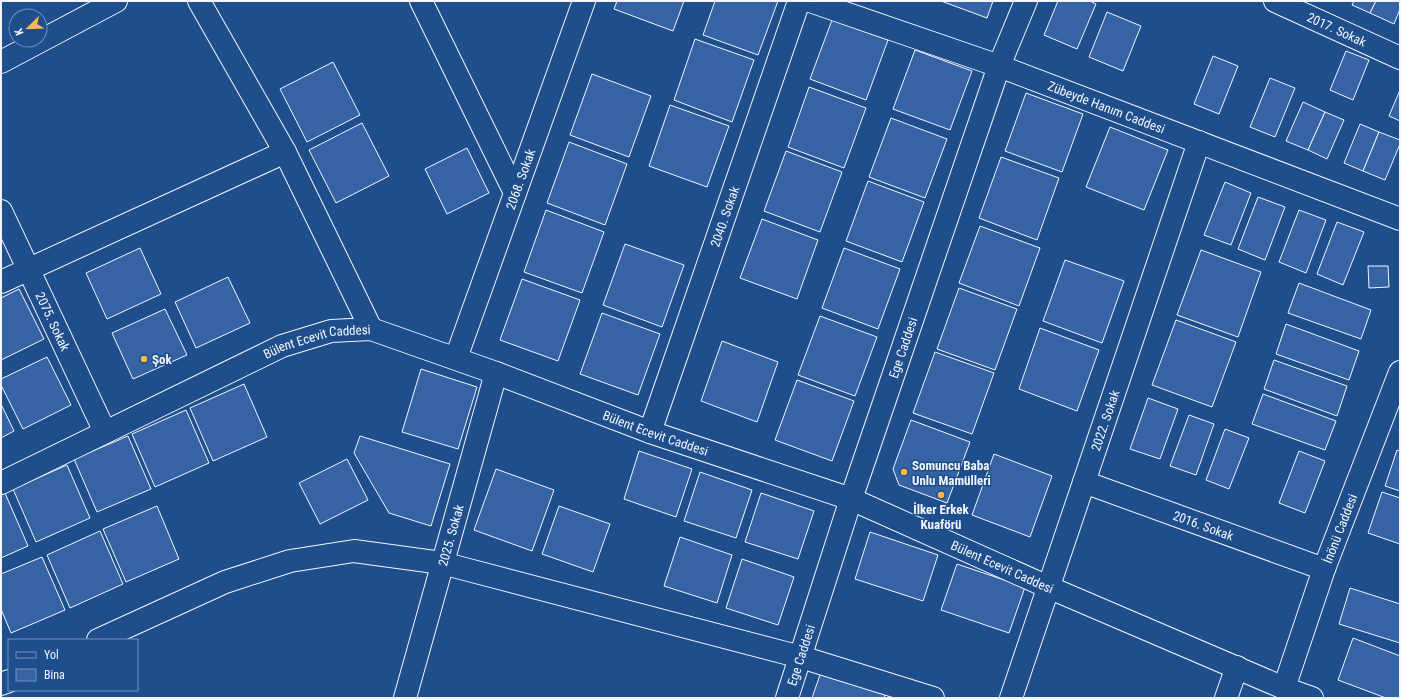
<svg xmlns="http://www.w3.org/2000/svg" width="1401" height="699" viewBox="0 0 1401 699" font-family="'Roboto Condensed',sans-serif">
<rect width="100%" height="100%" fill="#1f4e8c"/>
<g fill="#3563a3" stroke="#f2f6ff">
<polygon points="617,1 684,1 673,31 614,9"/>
<polygon points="715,1 778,1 758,55 703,35"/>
<polygon points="941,1 993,1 987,18"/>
<polygon points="1058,1 1090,1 1096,4 1077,49 1044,35"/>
<polygon points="1354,1 1376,1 1370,13 1352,5"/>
<polygon points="1376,1 1400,1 1400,9 1394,24 1370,13"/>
<polygon points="1107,12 1141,26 1123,71 1089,57"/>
<polygon points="832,20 888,40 866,100 810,79"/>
<polygon points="695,39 754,60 732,122 674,100"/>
<polygon points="915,50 972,71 950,130 893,109"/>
<polygon points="1346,51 1369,60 1353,100 1330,90"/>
<polygon points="1213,56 1238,66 1219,114 1194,104"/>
<polygon points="333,62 360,115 307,142 280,89"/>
<polygon points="592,74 651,96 629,157 570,135"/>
<polygon points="1270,78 1295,88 1275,137 1250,127"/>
<polygon points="809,87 866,108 844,168 788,147"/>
<polygon points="1400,90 1400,121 1389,116"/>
<polygon points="1026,93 1083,114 1062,172 1005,151"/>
<polygon points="1303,102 1325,112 1308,150 1286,141"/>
<polygon points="670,105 729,126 707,187 649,166"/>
<polygon points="1325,112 1344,120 1327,159 1308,150"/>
<polygon points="891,118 947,139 925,198 869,177"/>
<polygon points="362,123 389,176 336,203 309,150"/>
<polygon points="1360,124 1379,132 1363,171 1344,163"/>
<polygon points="1110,127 1168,150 1144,210 1086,187"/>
<polygon points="1379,132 1400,140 1400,144 1385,180 1363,171"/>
<polygon points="569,142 627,164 605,225 547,203"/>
<polygon points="467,148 489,193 447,214 425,169"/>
<polygon points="786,151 842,172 820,232 764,211"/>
<polygon points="1001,157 1059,178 1037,240 979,218"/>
<polygon points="868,181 924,202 902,262 846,241"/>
<polygon points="1225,182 1251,193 1231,245 1204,235"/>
<polygon points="1258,197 1285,207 1265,260 1238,249"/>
<polygon points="546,210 604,232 582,293 524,272"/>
<polygon points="1299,210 1326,220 1306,273 1279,262"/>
<polygon points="762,219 818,240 797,299 740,278"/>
<polygon points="1337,222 1364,232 1343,285 1317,274"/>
<polygon points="980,226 1040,248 1019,306 959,283"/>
<polygon points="625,244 684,265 662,327 603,305"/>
<polygon points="140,248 161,294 107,319 86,273"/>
<polygon points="844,248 900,269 878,329 822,308"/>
<polygon points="1201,250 1261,272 1238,337 1177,315"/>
<polygon points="1065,260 1124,281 1102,343 1043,321"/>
<polygon points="1368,266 1388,266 1389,287 1369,288"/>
<polygon points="228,277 250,323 196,348 175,302"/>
<polygon points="522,279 580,300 558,361 500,340"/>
<polygon points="1299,283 1371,310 1361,339 1288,313"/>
<polygon points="959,288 1017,309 995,370 937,349"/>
<polygon points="19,289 44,339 1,360 1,298"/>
<polygon points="165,309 187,355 133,379 112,333"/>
<polygon points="602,313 660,334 638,395 580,374"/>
<polygon points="820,316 877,337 855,396 798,375"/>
<polygon points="1176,320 1236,342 1212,407 1152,385"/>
<polygon points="1286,324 1359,351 1349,380 1276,354"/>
<polygon points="1040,328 1099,350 1077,411 1019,389"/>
<polygon points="722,341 778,362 757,422 701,401"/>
<polygon points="935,352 994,373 972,434 913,413"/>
<polygon points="47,357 71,405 23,429 1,385 1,379"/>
<polygon points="1274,360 1347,386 1337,416 1264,389"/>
<polygon points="421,369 477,387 458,449 402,432"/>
<polygon points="797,380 854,401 832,461 775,440"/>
<polygon points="244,384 267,437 213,461 190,408"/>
<polygon points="1263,394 1336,421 1325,450 1252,424"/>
<polygon points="1148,398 1178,409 1160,459 1130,449"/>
<polygon points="1,404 14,431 1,438"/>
<polygon points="186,410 209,463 155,487 132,434"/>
<polygon points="1189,415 1214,424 1196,475 1170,466"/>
<polygon points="911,420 970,442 947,503 899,485 893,469"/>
<polygon points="1225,429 1249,438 1229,489 1206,480"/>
<polygon points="128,436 151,489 97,512 74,459"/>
<polygon points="360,436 450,464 431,526 389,513 354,453"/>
<polygon points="1397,450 1400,451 1400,491 1385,486"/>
<polygon points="639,451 692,469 676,517 624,499"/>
<polygon points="1299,451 1325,461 1305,513 1279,503"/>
<polygon points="994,454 1052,476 1030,537 972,515"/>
<polygon points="347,459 368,500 320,524 299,483"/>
<polygon points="67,465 90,518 36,542 13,489"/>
<polygon points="496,469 554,490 532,551 474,530"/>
<polygon points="700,472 752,490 736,538 684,521"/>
<polygon points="1382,492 1400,498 1400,544 1368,533"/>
<polygon points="5,493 28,546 1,558 1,495"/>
<polygon points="761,493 814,511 798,559 745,542"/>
<polygon points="157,506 179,559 126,582 103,529"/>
<polygon points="559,506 610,524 593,572 542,554"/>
<polygon points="100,531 123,584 70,608 47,555"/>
<polygon points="870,532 938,555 923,601 855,579"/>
<polygon points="680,537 732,555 717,603 664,586"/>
<polygon points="42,557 65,610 11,633 1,609 1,574"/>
<polygon points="742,559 794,577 778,625 726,608"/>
<polygon points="957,564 1025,587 1009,633 941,610"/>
<polygon points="1350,588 1400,604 1400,643 1339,624"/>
<polygon points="1353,638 1400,656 1400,698 1386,698 1338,680"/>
<polygon points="823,666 888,688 884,698 812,698"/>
</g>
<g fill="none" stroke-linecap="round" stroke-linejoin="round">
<defs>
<g id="minor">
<polyline points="199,1 285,152 371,329"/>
<polyline points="421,1 515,193"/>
<path id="s1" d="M810 1 999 66 1400 219"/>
<path id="s2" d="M1275 1 1400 58"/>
<polyline points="1,62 116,1"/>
<path id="s3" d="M1 211 105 432"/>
<polyline points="1,282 285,152"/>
<path id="s4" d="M456 358 584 1"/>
<path id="s5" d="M650 432 799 1"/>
<path id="s6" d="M1084 482 1324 569"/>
<path id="s7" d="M1 483 282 346 331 331 371 329 496 373 650 432 851 499 1048 587 1284 688 1312 698"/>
<polyline points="98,640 225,582 290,561 354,551 442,563 801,657 933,698"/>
<polyline points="1,684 9,681"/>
<path id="s8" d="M1284 688 1324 569 1400 372"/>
<path id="s9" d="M405 698 496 373"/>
<path id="s10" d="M787 698 851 499 999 66 1026 1"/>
<path id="s11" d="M1011 698 1199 142"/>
<polyline points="1226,698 1237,667"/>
</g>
</defs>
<use href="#minor" stroke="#f2f6ff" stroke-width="24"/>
<use href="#minor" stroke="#1f4e8c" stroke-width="22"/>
</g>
<g fill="#ffb74d" stroke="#1f4e8c" stroke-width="1.5">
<circle cx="144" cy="359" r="4"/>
<circle cx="904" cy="472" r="4"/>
<circle cx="941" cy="495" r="4"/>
</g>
<g text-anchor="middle" stroke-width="3" stroke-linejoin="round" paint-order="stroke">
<g font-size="13" fill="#f2f6ff" stroke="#1f4e8c">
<text dy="5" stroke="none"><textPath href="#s2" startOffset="68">2017. Sokak</textPath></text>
<text dy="5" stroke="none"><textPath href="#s1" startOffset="315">Zübeyde Hanım Caddesi</textPath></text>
<text dy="5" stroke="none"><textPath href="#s4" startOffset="190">2068. Sokak</textPath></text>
<text dy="5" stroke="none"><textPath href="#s5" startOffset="228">2040. Sokak</textPath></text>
<text dy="5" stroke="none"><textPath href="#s3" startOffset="122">2075. Sokak</textPath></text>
<text dy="5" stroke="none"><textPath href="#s7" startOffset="348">Bülent Ecevit Caddesi</textPath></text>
<text dy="5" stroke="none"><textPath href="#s10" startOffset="369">Ege Caddesi</textPath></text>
<text dy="5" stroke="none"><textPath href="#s11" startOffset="293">2022. Sokak</textPath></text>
<text dy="5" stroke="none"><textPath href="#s7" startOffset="707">Bülent Ecevit Caddesi</textPath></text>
<text dy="5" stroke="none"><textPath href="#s6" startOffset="127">2016. Sokak</textPath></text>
<text dy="5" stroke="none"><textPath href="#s8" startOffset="169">İnönü Caddesi</textPath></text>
<text dy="5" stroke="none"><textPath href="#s9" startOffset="169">2025. Sokak</textPath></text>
<text dy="5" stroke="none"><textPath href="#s7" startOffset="1079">Bülent Ecevit Caddesi</textPath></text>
<text dy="5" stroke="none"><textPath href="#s10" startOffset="45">Ege Caddesi</textPath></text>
</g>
<g font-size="13" font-weight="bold" fill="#f2f6ff" stroke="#1f4e8c" text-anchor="start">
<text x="152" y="364">Şok</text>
<text x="912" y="470">Somuncu Baba<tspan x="912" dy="15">Unlu Mamülleri</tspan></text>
<text x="941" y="514" text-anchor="middle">İlker Erkek<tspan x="941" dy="15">Kuaförü</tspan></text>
</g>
</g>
<rect width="1401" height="699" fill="none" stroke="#f2f6ff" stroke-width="4"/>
<rect x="8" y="639" width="130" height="52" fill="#1f4e8c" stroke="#7391ba"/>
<rect x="16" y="652" width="20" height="6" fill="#1f4e8c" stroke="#7391ba"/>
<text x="44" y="659" font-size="12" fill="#f2f6ff">Yol</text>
<rect x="16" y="669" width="20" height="12" fill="#3563a3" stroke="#7391ba"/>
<text x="44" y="679" font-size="12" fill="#f2f6ff">Bina</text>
<g transform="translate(28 28) rotate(247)"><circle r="19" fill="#1f4e8c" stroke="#7391ba"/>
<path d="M0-3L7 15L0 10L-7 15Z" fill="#ffb74d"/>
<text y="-6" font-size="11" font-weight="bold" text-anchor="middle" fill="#f2f6ff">K</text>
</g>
</svg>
